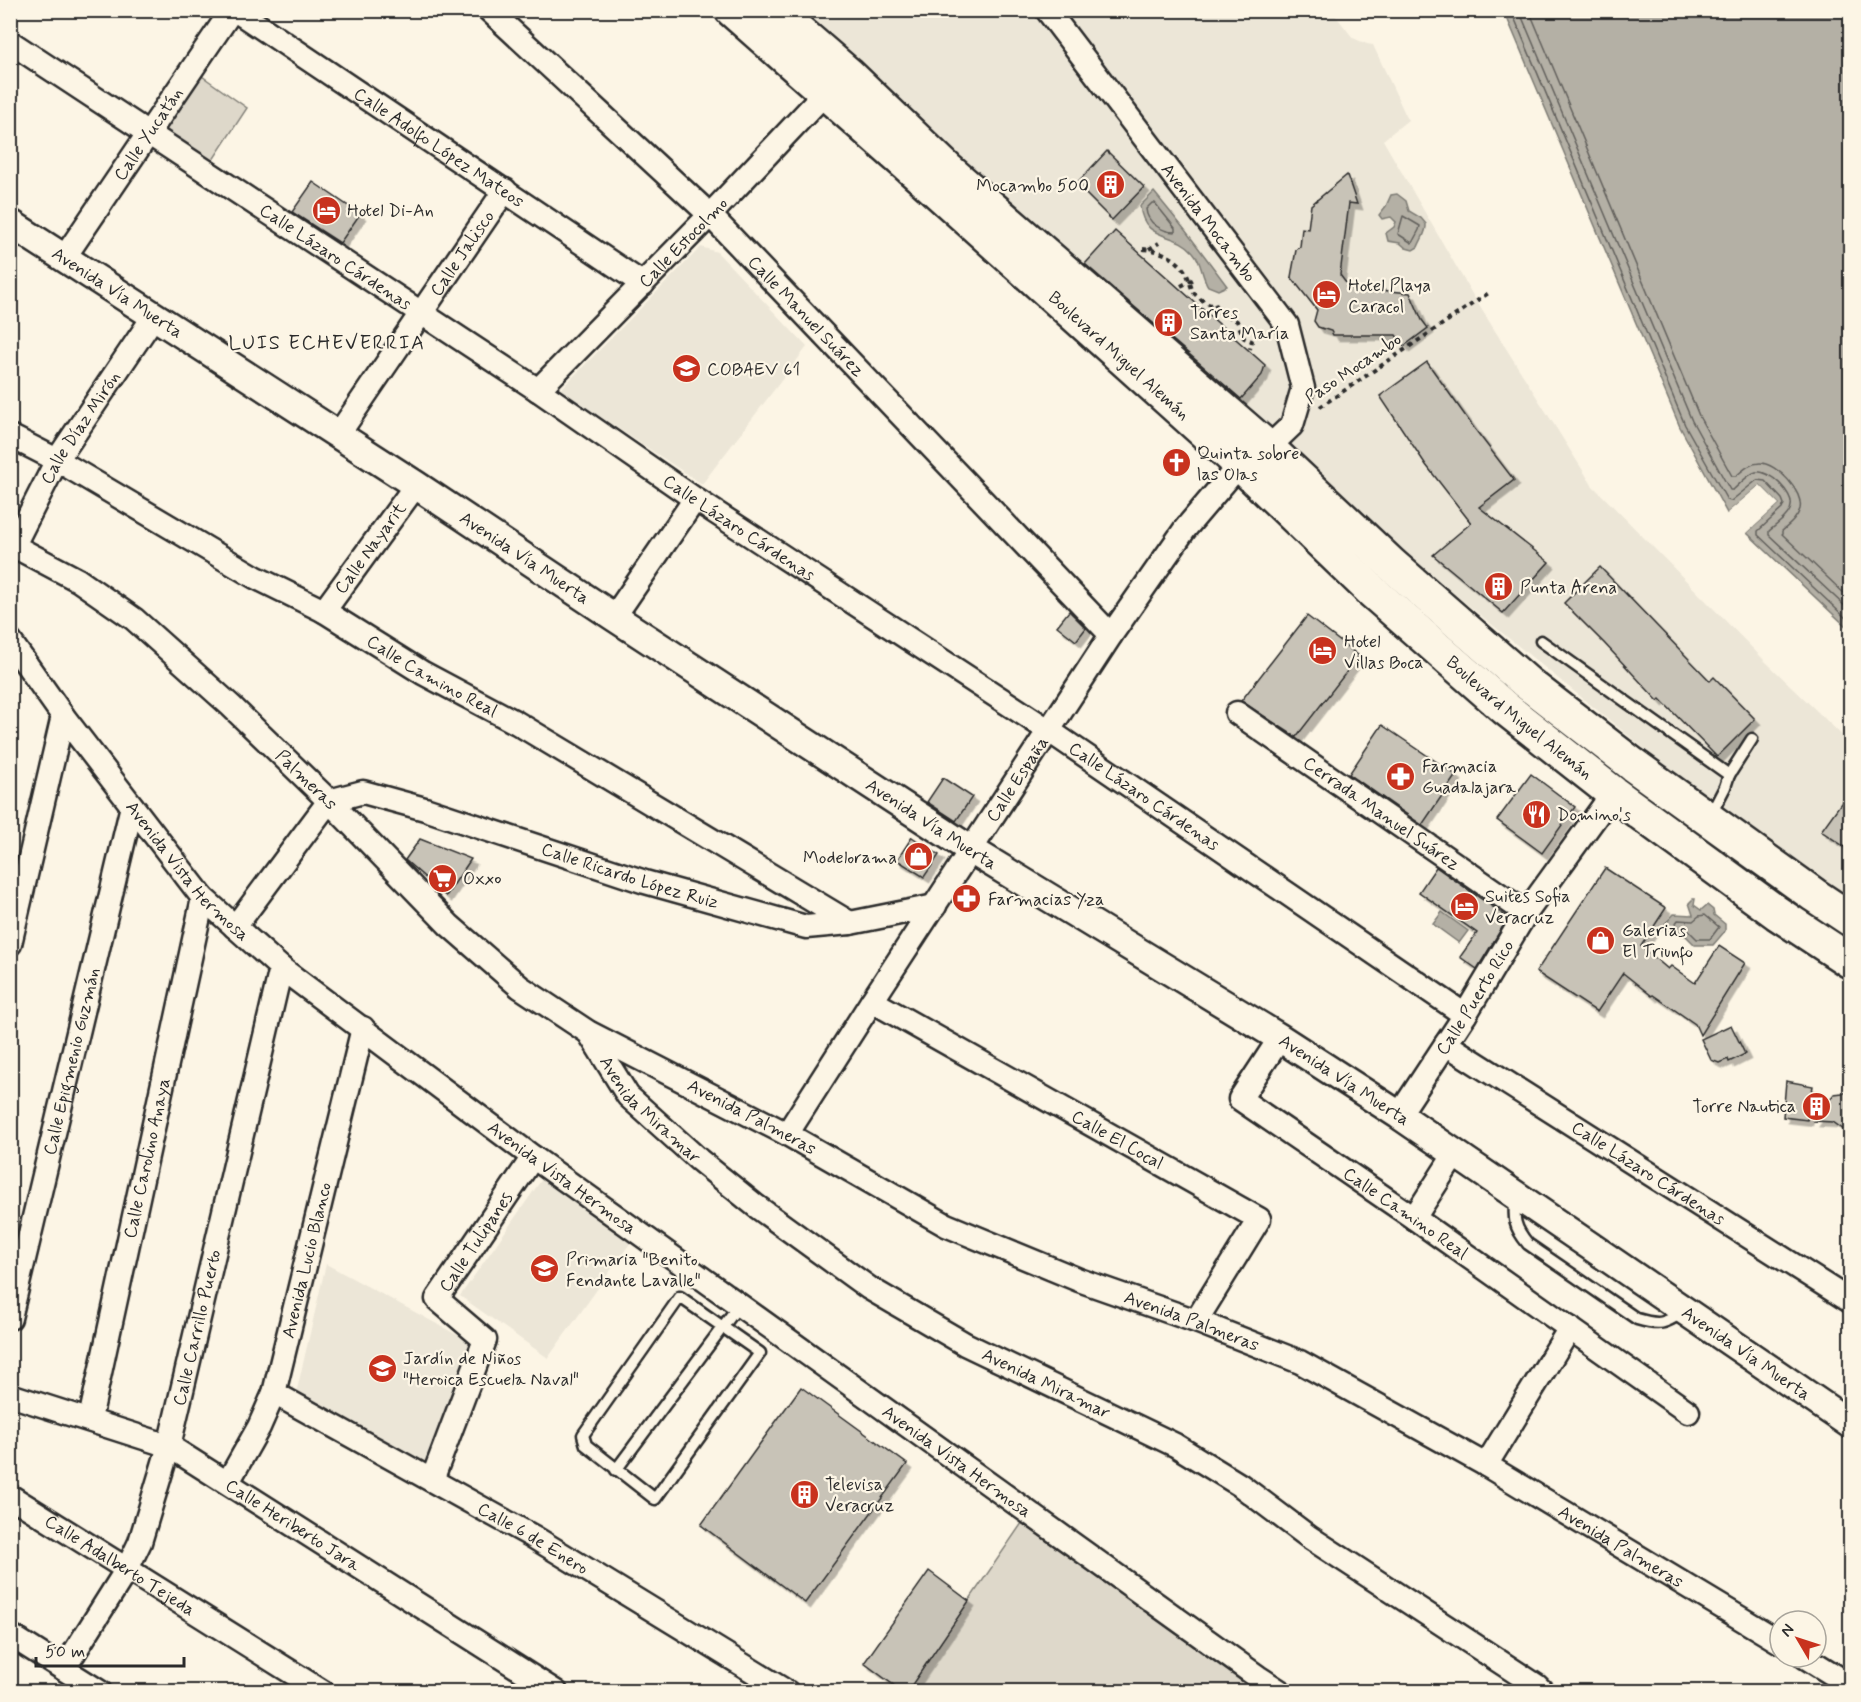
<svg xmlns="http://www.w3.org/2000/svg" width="1861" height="1702" viewBox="0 0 1861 1702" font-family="Mynerve,sans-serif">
<defs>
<filter id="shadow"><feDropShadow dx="5.5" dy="5.5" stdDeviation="0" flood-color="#0004"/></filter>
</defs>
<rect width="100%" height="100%" fill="#fcf5e5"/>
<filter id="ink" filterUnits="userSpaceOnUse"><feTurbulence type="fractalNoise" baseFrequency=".0167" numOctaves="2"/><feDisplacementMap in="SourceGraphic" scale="12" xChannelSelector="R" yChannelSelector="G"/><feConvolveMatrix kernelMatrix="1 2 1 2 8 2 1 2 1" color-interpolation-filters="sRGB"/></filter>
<g filter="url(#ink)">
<g fill="#ece6d7">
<polygon points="779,11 1332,11 1353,38 1367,44 1373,45 1408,120 1383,140 1475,299 1592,485 1767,663 1850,743 1850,898 1731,819 1292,462"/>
<polygon points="701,247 717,252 807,347 702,484 560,390"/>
<polygon points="542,1179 631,1242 548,1358 460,1296"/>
<polygon points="326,1264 472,1343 424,1463 296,1394"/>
</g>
<g fill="#ded8ca" stroke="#84827a" stroke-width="1.5">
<polygon points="192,69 247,108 205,172 149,134"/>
<polygon points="1022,1523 1244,1683 1238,1691 907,1691"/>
</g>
<g fill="#b4b0a5" stroke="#7d7b74" stroke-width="1.5">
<polygon points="1509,10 1850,11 1850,630 1747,533 1779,504 1760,485 1727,513 1680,427 1505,13"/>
<path d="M1154 192 1185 230 1227 286 1218 290 1208 286C1201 275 1202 262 1193 252 1175 230 1144 243 1140 206Z"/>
<path d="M1397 194 1406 201 1409 211 1421 218 1426 224C1427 232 1421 239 1418 247L1413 250 1406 248 1400 243 1388 241 1386 233 1394 227 1396 222 1391 217 1382 219 1379 215 1386 206 1391 195Z"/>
<polygon points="1693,899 1695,899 1694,905 1701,910 1707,905 1713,910 1714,915 1725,924 1725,931 1713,945 1695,945 1686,936 1670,933 1665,928 1665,924 1674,914 1693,915 1689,903"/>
<polygon points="1442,912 1468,931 1459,943 1433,924"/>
</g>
<polygon fill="#fcf5e5" points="1760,485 1779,504 1747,533 1745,531 1775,503 1760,489 1729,515 1727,513"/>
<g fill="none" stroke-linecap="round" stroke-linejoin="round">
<g stroke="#62605c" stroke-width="1.5">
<polyline points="1511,10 1685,425 1727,500 1731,501 1757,480 1765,481 1782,499 1784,504 1782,509 1758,531 1758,535 1850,622"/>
<path d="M1519 10 1692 421 1730 490H1733C1740 484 1748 474 1756 472 1769 469 1794 494 1791 506 1790 516 1776 525 1769 531V535L1850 611"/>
<path d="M1529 10 1700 418 1732 476H1736C1743 470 1750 463 1760 463 1777 463 1804 492 1800 509 1797 519 1789 525 1782 531V534L1850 599"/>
<path d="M1152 203H1155L1175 228V232C1162 232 1147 223 1146 209Z"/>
<polygon points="1403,216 1420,226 1419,230 1412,243 1398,234"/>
<polygon points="1705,915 1719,927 1710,939 1697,939 1689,931 1674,926 1678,920 1693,921 1699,916"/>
</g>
</g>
<g fill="#c8c3b7" stroke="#2b2b2b" stroke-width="1.5" filter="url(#shadow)">
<polygon points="1107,151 1144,187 1112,220 1076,184"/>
<polygon points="1347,175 1357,204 1349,203 1340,275 1349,287 1410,293 1422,320 1428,328 1404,346 1396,335 1333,335 1331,331 1318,327 1314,321 1317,310 1291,277 1296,250 1300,247 1302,228 1308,229 1311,205"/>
<polygon points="313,182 360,214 340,243 292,212"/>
<polygon points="1115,231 1265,365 1262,375 1241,399 1085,264"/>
<polygon points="1427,362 1474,428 1514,480 1479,507 1549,562 1503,613 1433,555 1471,523 1426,465 1380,396"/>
<polygon points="1600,567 1710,681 1714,677 1755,719 1717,757 1660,699 1658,701 1604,643 1564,603"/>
<polygon points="1069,611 1086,628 1076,641 1057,626"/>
<polygon points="1307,616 1359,656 1296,737 1241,701"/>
<polygon points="1382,725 1456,775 1422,825 1349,774"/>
<polygon points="1531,774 1575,807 1542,853 1497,820"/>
<polygon points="943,778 972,797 956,821 927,802"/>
<polygon points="1851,789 1851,851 1821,831"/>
<polygon points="912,837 939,855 924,877 897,860"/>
<polygon points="420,839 471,859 446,896 405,860"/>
<polygon points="1436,867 1508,918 1477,969 1460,957 1477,933 1419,892"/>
<polygon points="1605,868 1666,908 1641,946 1668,969 1671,966 1695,983 1719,946 1745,963 1700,1035 1695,1024 1653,995 1652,996 1623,973 1597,1012 1536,972"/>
<polygon points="1731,1025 1745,1054 1729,1062 1728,1059 1719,1063 1711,1060 1701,1039"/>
<polygon points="1786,1081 1813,1086 1807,1120 1783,1117"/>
<polygon points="1851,1092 1851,1135 1833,1122 1814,1121 1834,1094"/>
<polygon points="801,1387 907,1464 805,1603 701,1525"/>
<polygon points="929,1571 969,1601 907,1692 903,1692 864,1663"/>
</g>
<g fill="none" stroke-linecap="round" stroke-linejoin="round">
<defs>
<g id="service">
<polyline points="1541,641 1729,775 1725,787 1710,816"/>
<polyline points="1729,775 1752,739"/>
<path d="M1515 1196C1514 1219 1513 1226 1528 1244L1637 1319C1660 1326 1664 1324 1685 1311"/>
<polygon points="680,1297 760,1353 655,1499 586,1445 583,1435"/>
<polyline points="616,1470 739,1305"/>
</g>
<g id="minor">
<path id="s1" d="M235 10 643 284"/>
<path id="s2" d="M489 10 710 215 1111 635"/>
<path id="s3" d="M1047 10 1287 325 1303 388 1292 425 1268 448"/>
<path id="s4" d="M10 42 538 390 695 499 1048 730 1465 1015"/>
<path id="s5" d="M64 258 232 10"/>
<path id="s6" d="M538 390 710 215 825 93"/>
<path id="s7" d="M338 435 505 190"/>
<path id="s8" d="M10 436 57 460 255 577 324 611 423 673 517 723 850 923"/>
<path id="s9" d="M10 544 78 580 134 619 231 706 329 801 449 925 520 987 588 1032 787 1134 946 1225 1079 1280 1196 1321 1300 1362 1486 1465 1780 1642"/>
<path id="s10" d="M14 545 57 460 154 316"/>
<path id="s11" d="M324 611 416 485"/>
<polyline points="614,617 695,499"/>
<path id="s12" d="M10 641 63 716 203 898 281 968 533 1157 1258 1677 1281 1692"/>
<path id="s13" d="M1237 713 1526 913"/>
<path id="s14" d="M329 801 363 792 425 809 645 882 806 927 850 923 935 906"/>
<polyline points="235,927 329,801"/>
<polyline points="10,944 63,716"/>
<path id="s15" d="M872 1001 1259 1219 1196 1321"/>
<path id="s16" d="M589 1033 628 1096 699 1160 756 1206 869 1288 965 1344 1175 1445 1240 1485 1309 1537 1537 1686 1543 1692"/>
<path id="s17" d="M1280 1038 1240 1099 1414 1218 1688 1412"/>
<path id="s18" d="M1446 1044 1850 1301"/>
<path id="s19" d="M1399 1115 1465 1015 1526 913 1613 793"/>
<path id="s20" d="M787 1134 872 1001 1111 635 1185 529 1240 464"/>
<polyline points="1414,1218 1455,1154"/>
<path id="s21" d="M10 1318 132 806"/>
<path id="s22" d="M274 1393 532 1536 787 1692"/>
<path id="s23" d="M10 1395 169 1446 556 1692"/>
<path id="s24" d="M90 1419 203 898"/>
<polyline points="1486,1465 1570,1328"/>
<path id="s25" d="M432 1480 485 1340 437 1299 533 1157"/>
<path id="s26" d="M228 1482 259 1427 274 1393 363 1028"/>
<path id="s27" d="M10 1496 323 1692"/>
<polyline points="10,1635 100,1692"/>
<polyline points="1805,1657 1850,1685"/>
<path id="s28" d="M64 1669 127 1569 140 1542 169 1446 281 968"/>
</g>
<g id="tertiary">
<path id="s29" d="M10 223 416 485 614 617 971 850 1280 1038 1399 1115 1850 1424"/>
</g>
<g id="primary">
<path id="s30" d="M732 10 931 186 1240 464 1373 592 1505 708 1613 793 1777 913 1850 961"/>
<polyline points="774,10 848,74 947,169 1268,448 1392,565 1527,683 1632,764 1814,895 1850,919"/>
</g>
</defs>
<use href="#service" stroke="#2b2b2b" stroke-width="15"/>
<use href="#minor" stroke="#2b2b2b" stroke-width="27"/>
<use href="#tertiary" stroke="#2b2b2b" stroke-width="32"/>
<use href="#primary" stroke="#2b2b2b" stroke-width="38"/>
<g stroke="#2b2b2b" stroke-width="4" stroke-dasharray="4.5 4.5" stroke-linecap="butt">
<path d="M1143 249C1162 250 1183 260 1189 280 1191 286 1192 292 1198 297 1201 300 1206 302 1210 305L1215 303 1218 311 1237 321 1244 338 1252 341 1250 349"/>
<polyline points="1149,249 1159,243"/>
<polyline points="1181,286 1196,278"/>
<polyline points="1320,407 1490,292"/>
</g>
<use href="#service" stroke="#fcf5e5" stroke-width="10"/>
<use href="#minor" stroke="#fcf5e5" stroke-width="22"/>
<use href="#tertiary" stroke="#fcf5e5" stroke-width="27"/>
<use href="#primary" stroke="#fcf5e5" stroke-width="33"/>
</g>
</g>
<defs>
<symbol id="building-disc" viewBox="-11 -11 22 22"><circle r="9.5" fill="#c8321e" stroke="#fcf5e5"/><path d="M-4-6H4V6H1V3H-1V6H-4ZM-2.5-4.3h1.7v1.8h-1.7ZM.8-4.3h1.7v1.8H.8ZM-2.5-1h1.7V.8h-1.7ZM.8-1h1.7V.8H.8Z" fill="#fff"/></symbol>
<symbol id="hotel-disc" viewBox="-11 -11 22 22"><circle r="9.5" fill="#c8321e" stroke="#fcf5e5"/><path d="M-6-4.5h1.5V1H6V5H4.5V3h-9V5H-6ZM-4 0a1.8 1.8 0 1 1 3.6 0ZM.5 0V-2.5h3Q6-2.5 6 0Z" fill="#fff"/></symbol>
<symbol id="school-disc" viewBox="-11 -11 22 22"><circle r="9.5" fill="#c8321e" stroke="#fcf5e5"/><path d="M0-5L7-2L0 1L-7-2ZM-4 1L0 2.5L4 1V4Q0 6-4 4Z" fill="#fff"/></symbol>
<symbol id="church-disc" viewBox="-11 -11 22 22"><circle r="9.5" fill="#c8321e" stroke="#fcf5e5"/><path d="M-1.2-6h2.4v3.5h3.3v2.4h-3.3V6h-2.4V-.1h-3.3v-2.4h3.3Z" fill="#fff"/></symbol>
<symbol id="pharmacy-disc" viewBox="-11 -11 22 22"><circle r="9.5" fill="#c8321e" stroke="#fcf5e5"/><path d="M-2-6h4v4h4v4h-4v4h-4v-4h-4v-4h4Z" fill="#fff"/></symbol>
<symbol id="restaurant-disc" viewBox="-11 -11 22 22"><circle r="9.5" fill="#c8321e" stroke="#fcf5e5"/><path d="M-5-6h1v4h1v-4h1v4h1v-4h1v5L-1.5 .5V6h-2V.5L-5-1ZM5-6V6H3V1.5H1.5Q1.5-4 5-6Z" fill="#fff"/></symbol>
<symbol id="shop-disc" viewBox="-11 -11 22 22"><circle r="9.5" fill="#c8321e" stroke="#fcf5e5"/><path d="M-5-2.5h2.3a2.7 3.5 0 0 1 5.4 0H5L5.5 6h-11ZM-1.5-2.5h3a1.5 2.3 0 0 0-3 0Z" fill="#fff"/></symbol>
<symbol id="supermarket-disc" viewBox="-11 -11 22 22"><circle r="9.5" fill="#c8321e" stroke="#fcf5e5"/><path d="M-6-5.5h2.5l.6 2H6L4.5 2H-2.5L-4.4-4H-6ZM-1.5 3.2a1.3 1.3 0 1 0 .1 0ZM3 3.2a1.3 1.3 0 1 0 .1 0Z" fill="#fff"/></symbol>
</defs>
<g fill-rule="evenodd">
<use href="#building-disc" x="1094" y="168" width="33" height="33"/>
<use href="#hotel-disc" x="310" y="194" width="33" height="33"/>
<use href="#hotel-disc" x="1310" y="278" width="33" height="33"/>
<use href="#building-disc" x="1152" y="306" width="33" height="33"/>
<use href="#school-disc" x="670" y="352" width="33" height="33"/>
<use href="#church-disc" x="1160" y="446" width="33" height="33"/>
<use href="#building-disc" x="1482" y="570" width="33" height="33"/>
<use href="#hotel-disc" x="1306" y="634" width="33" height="33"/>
<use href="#pharmacy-disc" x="1384" y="760" width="33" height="33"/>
<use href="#restaurant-disc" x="1520" y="798" width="33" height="33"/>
<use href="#shop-disc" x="902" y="840" width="33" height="33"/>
<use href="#supermarket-disc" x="426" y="862" width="33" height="33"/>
<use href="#pharmacy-disc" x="950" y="882" width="33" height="33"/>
<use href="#hotel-disc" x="1448" y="890" width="33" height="33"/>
<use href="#shop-disc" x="1584" y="924" width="33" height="33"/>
<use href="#building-disc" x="1800" y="1090" width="33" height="33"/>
<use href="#school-disc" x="528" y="1252" width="33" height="33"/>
<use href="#school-disc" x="366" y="1352" width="33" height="33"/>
<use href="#building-disc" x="788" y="1478" width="33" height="33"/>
</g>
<g text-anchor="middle" stroke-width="4.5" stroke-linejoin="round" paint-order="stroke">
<g font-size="18" fill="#2b2b2b" stroke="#fcf5e5">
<text dy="6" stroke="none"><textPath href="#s5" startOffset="150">Calle Yucatán</textPath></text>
<text dy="6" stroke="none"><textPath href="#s1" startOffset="246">Calle Adolfo López Mateos</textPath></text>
<text dy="6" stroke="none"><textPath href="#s3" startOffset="267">Avenida Mocambo</textPath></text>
<text dy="6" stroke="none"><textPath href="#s6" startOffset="207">Calle Estocolmo</textPath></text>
<text dy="6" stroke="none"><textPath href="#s7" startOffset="220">Calle Jalisco</textPath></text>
<text dy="6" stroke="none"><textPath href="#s4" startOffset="390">Calle Lázaro Cárdenas</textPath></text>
<text dy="6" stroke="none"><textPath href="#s29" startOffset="128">Avenida Vía Muerta</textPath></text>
<text dy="6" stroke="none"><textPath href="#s2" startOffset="441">Calle Manuel Suárez</textPath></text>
<text dy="6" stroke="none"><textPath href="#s30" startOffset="519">Boulevard Miguel Alemán</textPath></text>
<text transform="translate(1353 368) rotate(-34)" y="6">Paso Mocambo</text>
<text dy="6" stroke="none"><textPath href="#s10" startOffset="135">Calle Díaz Mirón</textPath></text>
<text dy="6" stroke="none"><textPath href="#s4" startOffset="876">Calle Lázaro Cárdenas</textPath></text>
<text dy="6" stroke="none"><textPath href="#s11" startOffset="78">Calle Nayarit</textPath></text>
<text dy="6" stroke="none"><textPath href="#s29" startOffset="614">Avenida Vía Muerta</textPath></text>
<text dy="6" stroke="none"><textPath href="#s8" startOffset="486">Calle Camino Real</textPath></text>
<text dy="6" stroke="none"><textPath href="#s30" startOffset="1059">Boulevard Miguel Alemán</textPath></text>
<text dy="6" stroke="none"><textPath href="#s9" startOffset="381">Palmeras</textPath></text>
<text dy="6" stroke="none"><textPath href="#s20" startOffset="423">Calle España</textPath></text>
<text dy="6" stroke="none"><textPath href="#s4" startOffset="1362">Calle Lázaro Cárdenas</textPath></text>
<text dy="6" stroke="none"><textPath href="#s13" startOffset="176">Cerrada Manuel Suárez</textPath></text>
<text dy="6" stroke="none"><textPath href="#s29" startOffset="1100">Avenida Vía Muerta</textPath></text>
<text dy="6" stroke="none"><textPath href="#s12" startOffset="291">Avenida Vista Hermosa</textPath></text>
<text dy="6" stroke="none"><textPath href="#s14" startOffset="315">Calle Ricardo López Ruiz</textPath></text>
<text dy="6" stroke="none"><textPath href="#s19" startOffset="140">Calle Puerto Rico</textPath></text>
<text dy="6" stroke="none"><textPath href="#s21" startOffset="264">Calle Epigmenio Guzmán</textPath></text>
<text dy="6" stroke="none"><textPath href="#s29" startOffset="1586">Avenida Vía Muerta</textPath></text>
<text dy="6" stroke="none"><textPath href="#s16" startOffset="99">Avenida Miramar</textPath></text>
<text dy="6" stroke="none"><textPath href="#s9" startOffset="945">Avenida Palmeras</textPath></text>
<text dy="6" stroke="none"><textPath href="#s15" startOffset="282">Calle El Cocal</textPath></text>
<text dy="6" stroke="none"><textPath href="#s24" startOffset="267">Calle Carolino Anaya</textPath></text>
<text dy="6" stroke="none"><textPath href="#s18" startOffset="240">Calle Lázaro Cárdenas</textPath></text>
<text dy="6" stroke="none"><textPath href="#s12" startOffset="777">Avenida Vista Hermosa</textPath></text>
<text dy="6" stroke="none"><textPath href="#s17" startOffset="274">Calle Camino Real</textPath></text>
<text dy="6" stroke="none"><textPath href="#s25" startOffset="282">Calle Tulipanes</textPath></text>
<text dy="6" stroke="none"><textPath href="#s26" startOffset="237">Avenida Lucio Blanco</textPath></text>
<text dy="6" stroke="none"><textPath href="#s9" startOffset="1431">Avenida Palmeras</textPath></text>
<text dy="6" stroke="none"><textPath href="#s28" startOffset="370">Calle Carrillo Puerto</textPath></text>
<text dy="6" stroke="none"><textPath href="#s29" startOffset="2072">Avenida Vía Muerta</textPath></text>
<text dy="6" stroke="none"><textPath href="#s16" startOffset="584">Avenida Miramar</textPath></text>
<text dy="6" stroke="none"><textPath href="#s12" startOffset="1263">Avenida Vista Hermosa</textPath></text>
<text dy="6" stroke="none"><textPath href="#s23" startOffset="314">Calle Heriberto Jara</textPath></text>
<text dy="6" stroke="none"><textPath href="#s22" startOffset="297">Calle 6 de Enero</textPath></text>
<text dy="6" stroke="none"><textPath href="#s9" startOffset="1917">Avenida Palmeras</textPath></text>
<text dy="6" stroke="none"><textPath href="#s27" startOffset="130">Calle Adalberto Tejeda</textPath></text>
</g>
<g font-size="18" fill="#2b2b2b" stroke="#fcf5e5" text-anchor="start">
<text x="1089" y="191" text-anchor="end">Mocambo 500</text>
<text x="347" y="216">Hotel Di-An</text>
<text x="1348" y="291">Hotel Playa<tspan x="1348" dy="21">Caracol</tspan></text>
<text x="1190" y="318">Torres<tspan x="1190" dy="21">Santa María</tspan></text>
<text x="707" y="375">COBAEV 61</text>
<text x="1197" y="459">Quinta sobre<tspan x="1197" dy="21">las Olas</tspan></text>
<text x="1520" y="593">Punta Arena</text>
<text x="1344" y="647">Hotel<tspan x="1344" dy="21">Villas Boca</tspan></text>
<text x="1422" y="772">Farmacia<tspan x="1422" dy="21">Guadalajara</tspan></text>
<text x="1557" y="820">Domino's</text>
<text x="897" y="863" text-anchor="end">Modelorama</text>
<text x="463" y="884">Oxxo</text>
<text x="1485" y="902">Suites Sofia<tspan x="1485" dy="21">Veracruz</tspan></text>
<text x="988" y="905">Farmacias Yza</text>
<text x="1622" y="936">Galerias<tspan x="1622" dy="21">El Triunfo</tspan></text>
<text x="1796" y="1112" text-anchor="end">Torre Nautica</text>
<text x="566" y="1265">Primaria "Benito<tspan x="566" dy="21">Fendante Lavalle"</tspan></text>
<text x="403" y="1364">Jardín de Niños<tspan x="403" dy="21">"Heroica Escuela Naval"</tspan></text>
<text x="825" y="1490">Televisa<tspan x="825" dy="21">Veracruz</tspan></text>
</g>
<g font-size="20" letter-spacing="1.5" fill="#2b2b2b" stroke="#fcf5e5">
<text x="327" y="349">LUIS ECHEVERRIA</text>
</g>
</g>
<rect width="1861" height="1702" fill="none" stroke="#fcf5e5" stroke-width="36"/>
<rect x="18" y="18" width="1825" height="1666" fill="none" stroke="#2b2b2b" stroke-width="2" filter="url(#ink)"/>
<g transform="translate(1798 1639) rotate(309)"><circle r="28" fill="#fcf5e5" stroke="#a8a49b" stroke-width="1.5"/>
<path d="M0-4.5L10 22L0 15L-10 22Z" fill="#c8321e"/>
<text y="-9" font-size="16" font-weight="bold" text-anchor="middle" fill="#2b2b2b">N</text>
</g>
<path d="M36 1657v9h148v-9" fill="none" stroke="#2b2b2b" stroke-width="3"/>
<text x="45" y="1657" font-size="18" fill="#2b2b2b" stroke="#fcf5e5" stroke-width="4.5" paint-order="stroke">50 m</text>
</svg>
